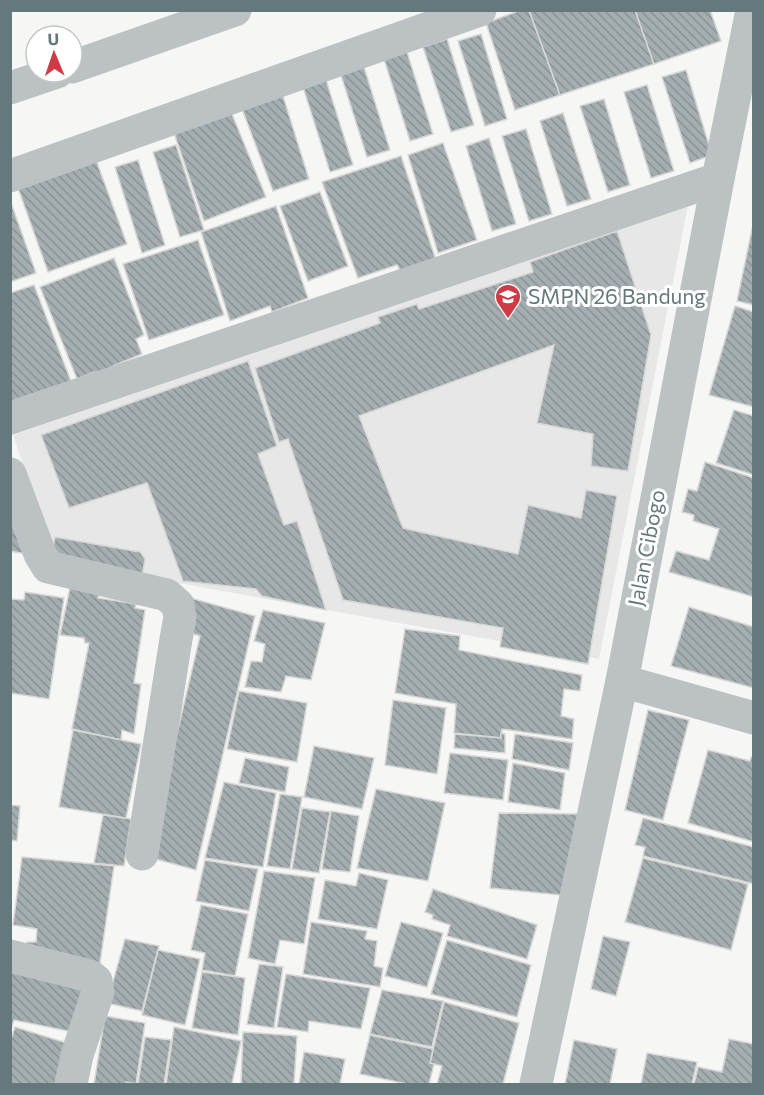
<svg xmlns="http://www.w3.org/2000/svg" width="764" height="1095" viewBox="0 0 764 1095" font-family="Commissioner,sans-serif">
<defs>
<pattern id="building-back-hatch" width="6" height="6" patternUnits="userSpaceOnUse" patternTransform="scale(1.5)"><rect width="6" height="6" fill="#a4aeb0"/><path d="M-1 5l2 2M0 0l6 6M5-1l2 2" fill="none" stroke="#899294"/></pattern>
</defs>
<rect width="100%" height="100%" fill="#f6f6f4"/>
<polygon fill="#e7e7e7" points="688,205 599,659 56,561 13,435"/>
<g fill="url(#building-back-hatch)" stroke="#d8d7d6" stroke-width="1.5">
<polygon points="521,10 529,10 560,95 515,110 486,23"/>
<polygon points="529,10 635,10 654,64 560,95"/>
<polygon points="635,10 710,10 721,41 654,64"/>
<polygon points="481,34 507,119 485,126 458,41"/>
<polygon points="447,39 474,125 451,132 423,47"/>
<polygon points="406,49 433,134 410,141 383,56"/>
<polygon points="363,64 390,150 367,157 340,72"/>
<polygon points="686,70 712,155 690,163 662,77"/>
<polygon points="326,80 353,165 330,172 303,87"/>
<polygon points="647,85 674,171 651,178 624,92"/>
<polygon points="283,96 309,179 273,191 242,109"/>
<polygon points="604,99 630,185 608,192 580,106"/>
<polygon points="563,113 591,199 567,206 540,121"/>
<polygon points="232,114 266,197 204,221 174,133"/>
<polygon points="526,129 552,214 529,221 502,136"/>
<polygon points="489,138 516,224 492,231 466,146"/>
<polygon points="443,143 477,240 438,253 408,155"/>
<polygon points="176,145 204,230 180,237 153,152"/>
<polygon points="401,156 436,260 402,274 397,265 358,278 322,182"/>
<polygon points="96,160 127,244 48,272 18,188"/>
<polygon points="138,160 165,245 142,253 115,167"/>
<polygon points="320,192 348,266 308,281 280,206"/>
<polygon points="10,200 36,273 10,282"/>
<polygon points="276,206 308,298 272,312 270,306 230,321 201,232"/>
<polygon points="752,229 754,229 754,305 737,301"/>
<polygon points="617,231 651,335 628,471 591,466 593,434 537,423 554,345 359,416 403,528 518,554 528,505 581,518 586,490 617,496 588,664 500,647 503,628 343,600 288,439 279,442 255,368 380,323 378,317 417,304 419,309 533,272 530,262"/>
<polygon points="198,240 224,315 149,340 123,264"/>
<polygon points="114,258 144,335 136,339 142,354 113,366 98,382 94,372 77,379 40,287"/>
<polygon points="34,285 74,389 10,414 10,293"/>
<polygon points="735,306 754,312 754,407 709,395"/>
<polygon points="248,361 277,446 258,454 284,525 297,521 326,610 262,596 256,589 183,581 147,483 69,508 41,435"/>
<polygon points="734,410 754,416 754,475 716,463"/>
<polygon points="705,462 754,478 754,597 669,572 676,551 709,560 719,529 693,521 694,515 682,512 688,489 697,491"/>
<polygon points="10,492 32,555 10,551"/>
<polygon points="55,537 140,552 145,559 142,578 50,562"/>
<polygon points="72,578 101,583 98,598 136,604 135,608 145,610 134,683 141,684 134,734 122,730 121,740 72,729 89,643 85,643 84,638 60,635"/>
<polygon points="25,592 64,598 49,699 10,693 10,599 24,600"/>
<polygon points="187,597 255,616 196,870 148,857 200,636 178,629"/>
<polygon points="689,607 754,627 754,688 671,666"/>
<polygon points="263,610 325,623 311,680 286,676 281,692 245,687 251,661 262,662 265,644 254,641"/>
<polygon points="405,629 460,636 459,650 582,675 580,691 564,689 561,716 574,719 572,739 502,729 501,738 454,733 456,704 395,693"/>
<polygon points="239,691 307,703 297,762 227,749"/>
<polygon points="393,700 446,708 437,774 385,765"/>
<polygon points="648,710 689,720 663,820 625,810"/>
<polygon points="73,730 141,744 126,818 59,807"/>
<polygon points="501,733 505,734 505,753 454,748 455,734 501,738"/>
<polygon points="515,734 573,743 569,770 512,759"/>
<polygon points="314,746 374,758 362,809 304,797"/>
<polygon points="708,750 750,761 751,757 754,758 754,842 688,823"/>
<polygon points="450,753 508,760 503,800 444,793"/>
<polygon points="245,758 289,767 285,792 239,783"/>
<polygon points="513,763 565,773 560,810 508,802"/>
<polygon points="224,782 276,793 263,867 205,858"/>
<polygon points="376,789 445,803 428,881 357,868"/>
<polygon points="280,794 302,797 290,869 267,866"/>
<polygon points="10,805 20,806 17,841 10,840"/>
<polygon points="302,808 330,812 319,873 292,869"/>
<polygon points="331,811 359,816 350,872 322,869"/>
<polygon points="499,813 578,814 570,896 490,888"/>
<polygon points="103,815 131,819 124,866 94,863"/>
<polygon points="643,818 754,847 754,884 643,856 645,847 635,845"/>
<polygon points="22,857 114,866 100,963 25,955 27,942 36,942 37,929 13,925"/>
<polygon points="643,858 748,884 731,950 625,922"/>
<polygon points="205,860 258,869 249,911 196,901"/>
<polygon points="264,871 315,878 304,944 280,940 275,964 248,958"/>
<polygon points="359,873 388,880 377,929 318,919 325,880 356,886"/>
<polygon points="433,889 537,925 527,959 447,936 450,925 432,919 433,915 425,912"/>
<polygon points="201,905 248,914 235,976 202,970 205,953 191,950"/>
<polygon points="311,922 367,931 365,939 377,941 374,966 383,968 380,987 303,974"/>
<polygon points="401,922 443,933 427,987 385,976"/>
<polygon points="603,936 630,942 616,996 591,989"/>
<polygon points="125,939 159,946 142,1011 107,1003"/>
<polygon points="447,940 531,965 517,1017 431,994"/>
<polygon points="158,950 200,959 185,1025 142,1015"/>
<polygon points="259,964 283,967 274,1028 247,1024"/>
<polygon points="10,966 84,980 73,1032 14,1020 10,1032"/>
<polygon points="202,972 245,978 238,1035 192,1028"/>
<polygon points="286,974 370,988 361,1029 309,1021 308,1032 277,1027"/>
<polygon points="382,990 443,1001 432,1047 370,1034"/>
<polygon points="444,1002 519,1023 503,1084 437,1084 442,1066 430,1063"/>
<polygon points="105,1016 145,1023 136,1084 126,1082 126,1084 94,1084"/>
<polygon points="15,1027 73,1045 64,1084 10,1084 10,1042"/>
<polygon points="174,1027 241,1041 232,1084 166,1084"/>
<polygon points="243,1032 297,1036 294,1084 241,1084"/>
<polygon points="370,1035 433,1049 430,1063 434,1064 429,1084 407,1084 360,1074"/>
<polygon points="145,1037 171,1040 164,1084 138,1084"/>
<polygon points="729,1039 754,1044 754,1084 694,1084 698,1067 722,1072"/>
<polygon points="574,1040 617,1049 610,1084 565,1084"/>
<polygon points="304,1052 345,1059 340,1084 299,1084"/>
<polygon points="647,1053 697,1062 692,1084 641,1084"/>
</g>
<g fill="none" stroke-linecap="round" stroke-linejoin="round">
<g stroke="#bcc2c3" stroke-width="33">
<polyline points="10,176 480,10"/>
<polyline points="10,418 718,179"/>
<polyline points="10,474 40,554 48,567 167,595 178,605 180,617 176,639 142,854"/>
<polyline points="622,681 754,718"/>
<polyline points="10,956 90,976 96,981 98,992 77,1055 71,1084"/>
</g>
<g stroke="#bcc2c3" stroke-width="33">
<polyline points="72,67 235,10"/>
<polyline points="10,88 57,72"/>
<polyline points="536,1084 622,681 718,179 752,10"/>
</g>
</g>
<defs>
<symbol id="school-pin" viewBox="-11 -11 22 30"><path d="M0 17L-7.5 6A9.5 9.5 0 1 1 7.5 6Z" fill="#cf3b44" stroke="#fff"/><path d="M0-5L7-2L0 1L-7-2ZM-4 1L0 2.5L4 1V4Q0 6-4 4Z" fill="#fff"/></symbol>
</defs>
<g fill-rule="evenodd">
<use href="#school-pin" x="493" y="282" width="30" height="40"/>
</g>
<g text-anchor="middle" stroke-width="6" stroke-linejoin="round" paint-order="stroke">
<g font-size="21" fill="#65787b" stroke="#fff" text-anchor="start">
<text x="528" y="304">SMPN 26 Bandung</text>
</g>
<g font-size="21" fill="#65787b" stroke="#fff">
<text transform="translate(647 548) rotate(-79)" y="7">Jalan Cibogo</text>
</g>
</g>
<rect width="764" height="1095" fill="none" stroke="#65787b" stroke-width="24"/>
<g transform="translate(54 54) rotate(358)"><circle r="28" fill="#ffffff" stroke="#c1c9ca" stroke-width="1.5"/>
<path d="M0-4.5L10 22L0 15L-10 22Z" fill="#cf3b44"/>
<text y="-9" font-size="16" font-weight="bold" text-anchor="middle" fill="#65787b">U</text>
</g>
</svg>
